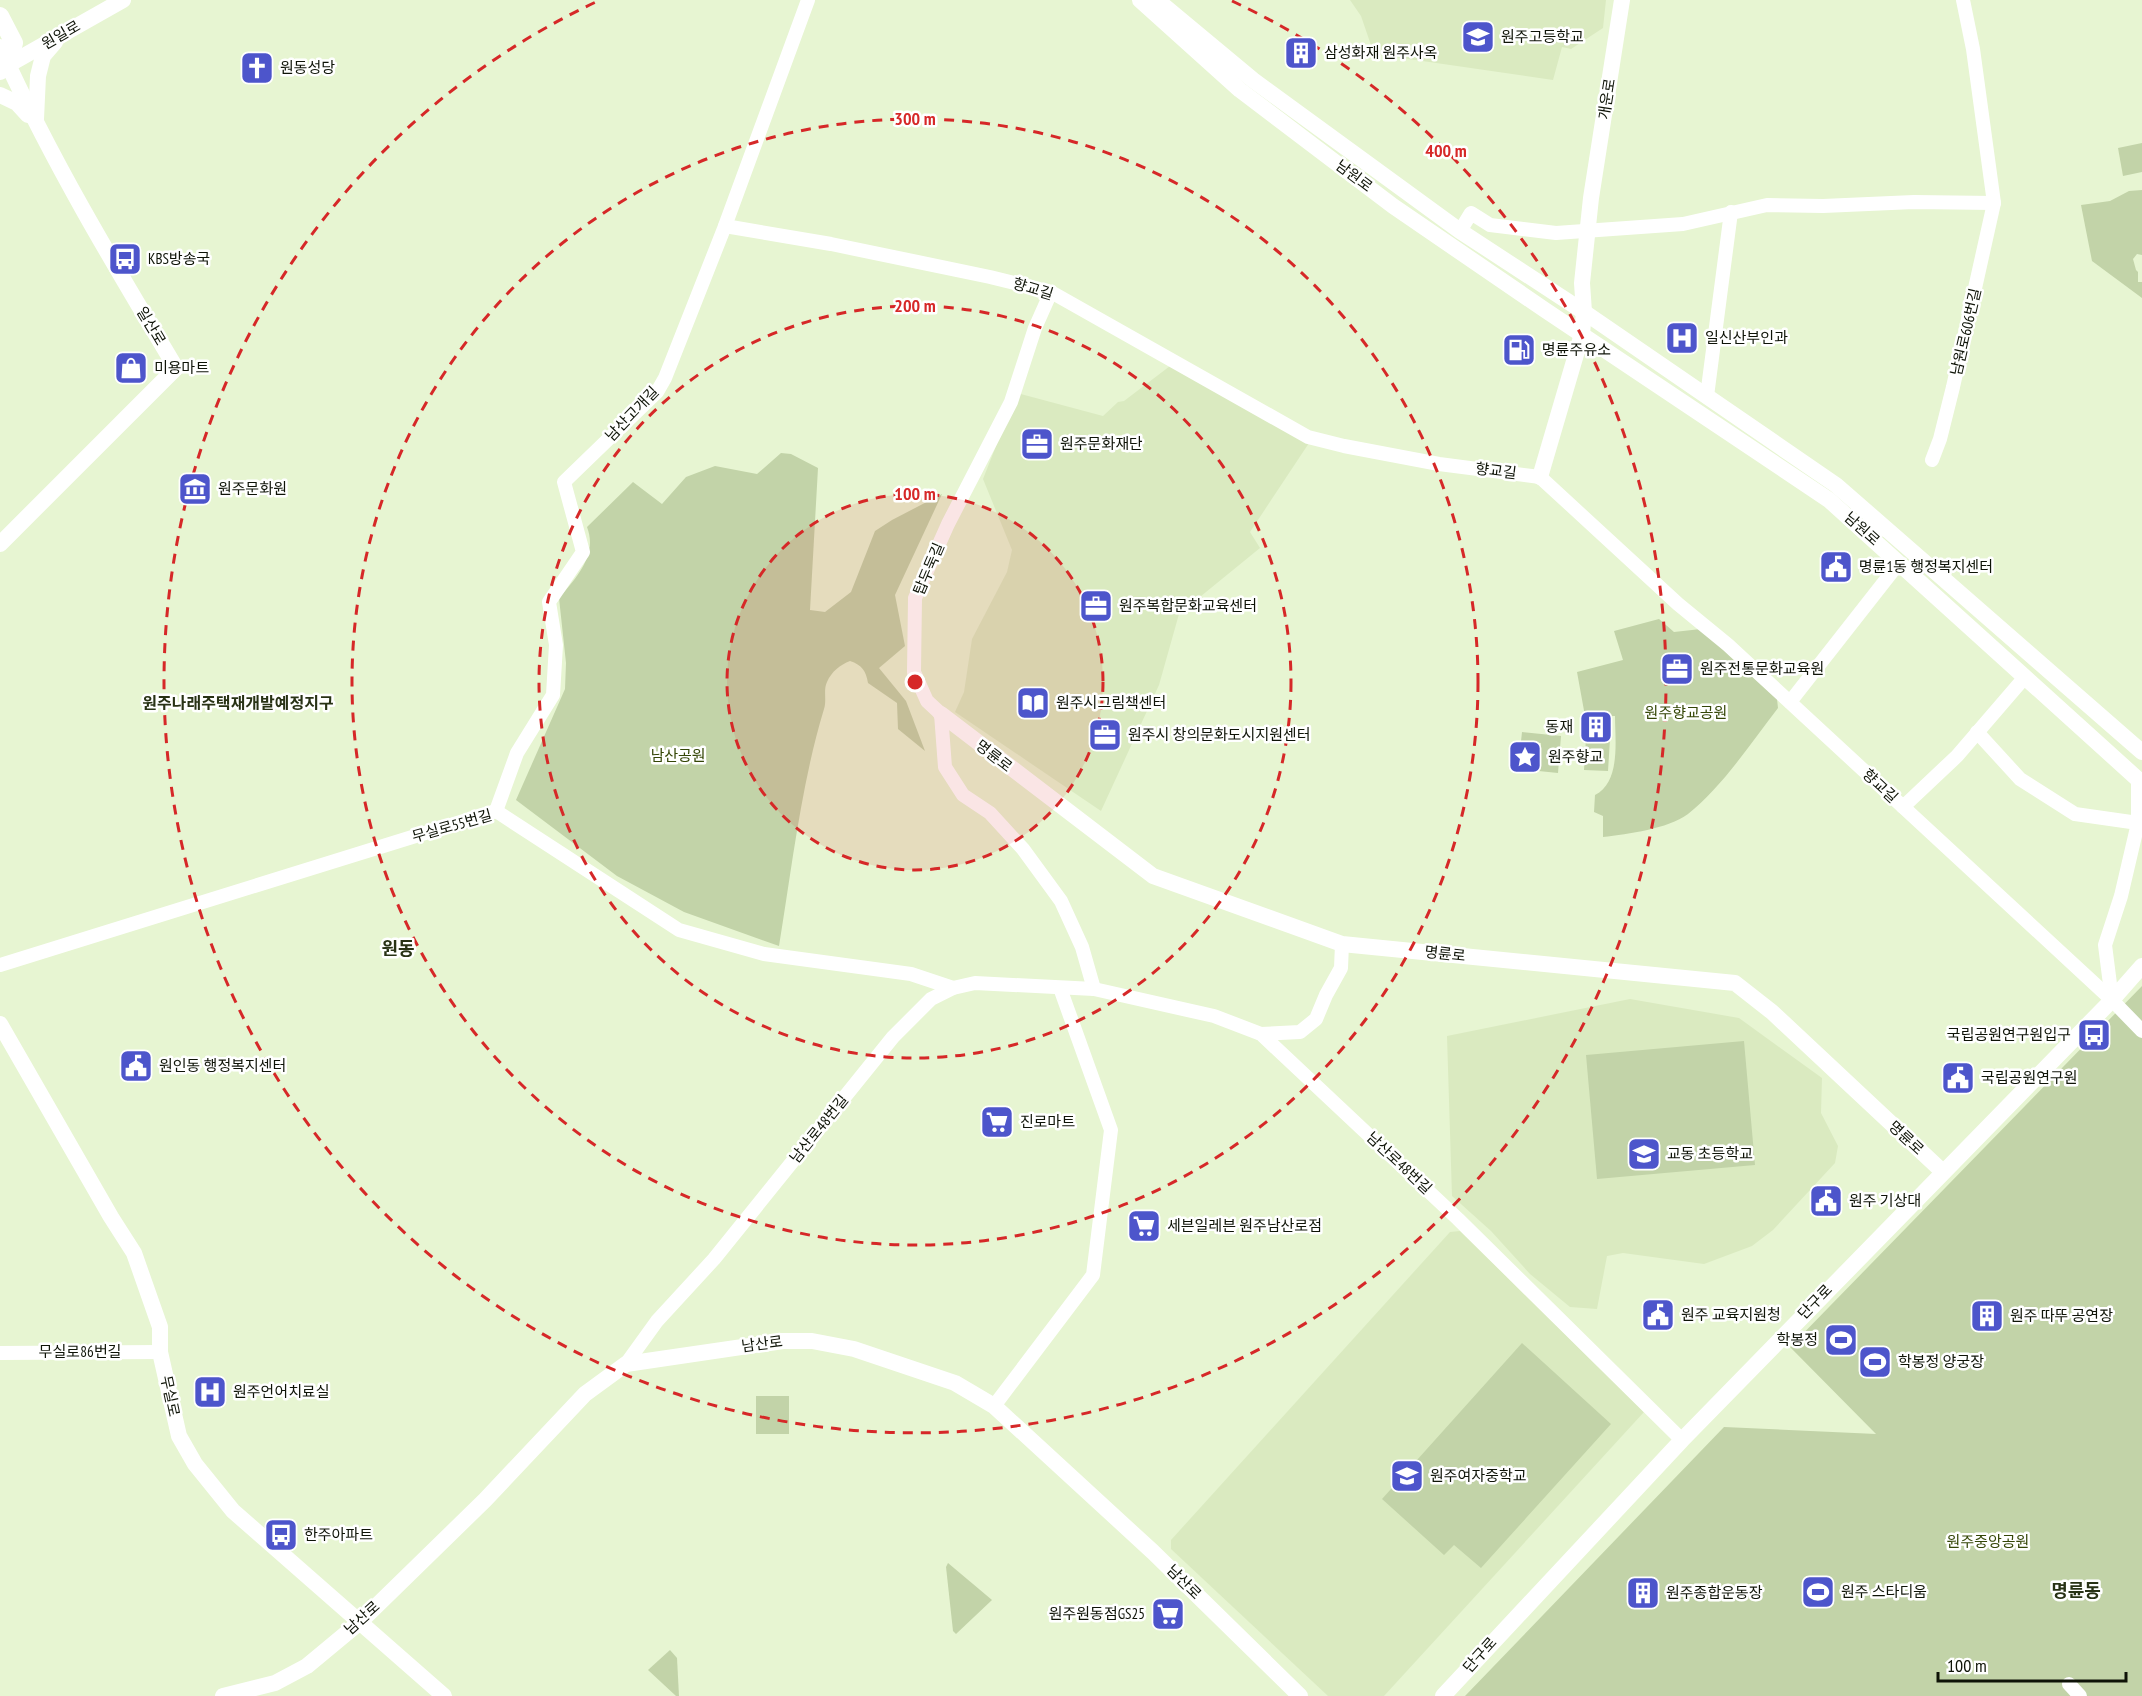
<svg xmlns="http://www.w3.org/2000/svg" width="2142" height="1696" viewBox="0 0 2142 1696" font-family="'PT Sans Narrow','Noto Sans KR',sans-serif">
<rect width="100%" height="100%" fill="#e7f5d2"/>
<g fill="#daeac0">
<polygon points="1350,0 1606,0 1603,28 1571,49 1562,47 1553,80 1374,54 1361,16"/>
<polygon points="1170,366 1309,443 1250,532 1260,548 1179,614 1159,685 1101,811 955,712 964,692 972,639 1007,572 1012,550 983,479 1017,393 1103,416 1118,402 1124,401"/>
<polygon points="1630,999 1739,1018 1822,1078 1821,1113 1838,1146 1835,1163 1773,1230 1752,1246 1704,1264 1623,1253 1607,1256 1597,1309 1570,1307 1530,1274 1491,1231 1452,1196 1447,1036"/>
<polygon points="1460,1231 1644,1412 1384,1696 1328,1696 1171,1549 1171,1540 1450,1232"/>
</g>
<g fill="#c2d3a8" fill-rule="evenodd">
<polygon points="2142,143 2142,172 2123,176 2118,148"/>
<polygon points="2142,190 2142,255 2137,254 2133,259 2136,270 2138,272 2138,282 2142,282 2142,298 2092,261 2081,205 2110,201 2129,191"/>
<path d="M781 453 791 454 818 468 810 610 825 612 851 592 875 531 892 520 942 494 895 595 905 646 879 668 906 701 925 751 898 729 897 703 868 683C866 671 862 665 850 661 840 665 832 671 827 682 823 690 827 700 824 709 801 785 792 867 779 946L684 912 617 876 516 800 565 689 566 663 559 598C576 578 598 555 587 527L633 482 662 504 686 477 715 466 757 474Z"/>
<path d="M1659 619 1674 632 1701 629 1777 699 1778 708C1751 743 1722 787 1688 814 1667 829 1629 834 1603 837V816L1594 812 1595 795C1621 782 1615 740 1615 716H1585L1577 672 1623 660 1614 631Z"/>
<path d="M1522 732 1561 736 1558 773 1518 769ZM1527 742 1541 743 1539 764 1526 763Z"/>
<polygon points="1586,738 1610,739 1608,771 1584,770"/>
<polygon points="2142,986 2142,1696 1465,1696 1724,1427 1876,1434 1790,1347"/>
<polygon points="1744,1041 1755,1165 1597,1179 1586,1055"/>
<polygon points="1522,1343 1611,1424 1481,1568 1454,1545 1444,1555 1382,1499"/>
<rect x="756" y="1396" width="33" height="38"/>
<polygon points="948,1563 992,1600 956,1634 953,1631 946,1567"/>
<polygon points="670,1650 677,1658 679,1696 676,1696 648,1670"/>
</g>
<g fill="none" stroke-linecap="round" stroke-linejoin="round">
<g stroke="#fff" stroke-width="14">
<polyline points="725,226 831,244 990,277 1051,292 1308,437 1344,446 1439,464 1540,477 1678,604 1728,645 2112,1000 2142,1031"/>
<polyline points="1460,231 1471,213 1490,225 1556,233 1683,224 1767,205 1823,206 1914,202 1994,203"/>
<polyline points="1051,292 1035,328 1011,402 948,524 915,598 914,672 927,701 941,714 945,767 963,795 990,813 1023,849 1061,901 1082,947 1094,989"/>
<polyline points="1707,396 1731,212"/>
<polyline points="1932,460 1940,439 1953,387 1994,203 1973,49 1963,0"/>
<polyline points="1790,702 1899,563"/>
<polyline points="1977,732 2020,779 2075,814 2138,823"/>
<polyline points="1903,807 1957,756 2025,677"/>
<polyline points="496,811 517,753 553,695 556,645 549,602 583,552 564,482 657,392 665,378 725,226 808,0"/>
<polyline points="496,811 679,930 764,954 911,974 953,988"/>
<polyline points="0,965 496,811"/>
<polyline points="2112,1000 2105,945 2121,896 2138,823 2138,779"/>
<polyline points="1261,1034 1300,1032 1316,1019 1326,995 1341,968 1342,944"/>
<polyline points="0,1353 160,1352"/>
<polyline points="626,1364 657,1321 714,1259 893,1037 931,999 953,988 975,983 1094,989 1214,1016 1261,1034 1458,1219 1682,1440"/>
<polyline points="994,1406 1093,1275 1111,1130 1060,988"/>
<polyline points="2069,1684 2080,1696"/>
</g>
<g stroke="#fff" stroke-width="16">
<polyline points="1140,0 1240,90 1393,206 1545,310 1829,500 2142,783"/>
<polyline points="1157,0 1253,80 1460,231 1584,312 1836,485 2142,752"/>
<path d="M0 47C50 158 113 263 176 368L0 544"/>
<polyline points="8,65 123,0"/>
<polyline points="0,95 17,103 28,115"/>
<polyline points="36,119 38,76 43,56 55,42"/>
<polyline points="1540,477 1582,334 1584,312 1582,283 1591,198 1622,0"/>
<polyline points="941,714 1153,876 1342,944 1735,983 1772,1012 1943,1172"/>
<polyline points="0,1024 111,1217 134,1253 160,1327 160,1352 179,1436 195,1464 233,1511 444,1696"/>
<polyline points="223,1696 275,1683 307,1666 360,1622 485,1500 585,1394 626,1364 783,1341 812,1341 854,1349 955,1383 994,1406 1153,1552 1300,1696"/>
<polyline points="1443,1696 1682,1440 2112,1000 2142,966"/>
</g>
<polyline stroke="#fff" stroke-width="18" points="0,16 14,43 8,65 0,71"/>
</g>
<circle cx="915" cy="682" r="188" fill="#d62828" fill-opacity=".12"/>
<g fill="none" stroke="#d62828" stroke-width="3" stroke-dasharray="10 8">
<circle cx="915" cy="682" r="188"/>
<circle cx="915" cy="682" r="376"/>
<circle cx="915" cy="682" r="563"/>
<path d="M1232 1A751 751 0 1 1 598 1"/>
</g>
<defs>
<symbol id="school-square" viewBox="-11 -11 22 22"><rect x="-9" y="-9" width="18" height="18" rx="4" fill="#4d55cb" stroke="#fff"/><path d="M0-5L7-2L0 1L-7-2ZM-4 1L0 2.5L4 1V4Q0 6-4 4Z" fill="#fff"/></symbol>
<symbol id="building-square" viewBox="-11 -11 22 22"><rect x="-9" y="-9" width="18" height="18" rx="4" fill="#4d55cb" stroke="#fff"/><path d="M-4-6H4V6H1V3H-1V6H-4ZM-2.5-4.3h1.7v1.8h-1.7ZM.8-4.3h1.7v1.8H.8ZM-2.5-1h1.7V.8h-1.7ZM.8-1h1.7V.8H.8Z" fill="#fff"/></symbol>
<symbol id="church-square" viewBox="-11 -11 22 22"><rect x="-9" y="-9" width="18" height="18" rx="4" fill="#4d55cb" stroke="#fff"/><path d="M-1.2-6h2.4v3.5h3.3v2.4h-3.3V6h-2.4V-.1h-3.3v-2.4h3.3Z" fill="#fff"/></symbol>
<symbol id="bus-square" viewBox="-11 -11 22 22"><rect x="-9" y="-9" width="18" height="18" rx="4" fill="#4d55cb" stroke="#fff"/><path d="M-5-6H5V4H4V6H2V4H-2V6H-4V4H-5ZM-3.5-4V0h7V-4ZM-3.5 1.2v1.5H-2V1.2ZM2 1.2v1.5H3.5V1.2Z" fill="#fff"/></symbol>
<symbol id="hospital-square" viewBox="-11 -11 22 22"><rect x="-9" y="-9" width="18" height="18" rx="4" fill="#4d55cb" stroke="#fff"/><path d="M-5-5h3v3.5h4V-5h3V5h-3V1.5h-4V5h-3Z" fill="#fff"/></symbol>
<symbol id="fuel-square" viewBox="-11 -11 22 22"><rect x="-9" y="-9" width="18" height="18" rx="4" fill="#4d55cb" stroke="#fff"/><path d="M-5.5-6h7V0h2V4h1.3V-2.5L3-4.5l.8-.8L6-3V5H2.5V1h-1V6h-7ZM-4.2-4.7v3.2H.2V-4.7Z" fill="#fff"/></symbol>
<symbol id="shop-square" viewBox="-11 -11 22 22"><rect x="-9" y="-9" width="18" height="18" rx="4" fill="#4d55cb" stroke="#fff"/><path d="M-5-2.5h2.3a2.7 3.5 0 0 1 5.4 0H5L5.5 6h-11ZM-1.5-2.5h3a1.5 2.3 0 0 0-3 0Z" fill="#fff"/></symbol>
<symbol id="office-square" viewBox="-11 -11 22 22"><rect x="-9" y="-9" width="18" height="18" rx="4" fill="#4d55cb" stroke="#fff"/><path d="M-6-3h4V-5.5h4V-3h4V5H-6ZM-1-4.5V-3h2v-1.5ZM-6 0V1H6V0Z" fill="#fff"/></symbol>
<symbol id="museum-square" viewBox="-11 -11 22 22"><rect x="-9" y="-9" width="18" height="18" rx="4" fill="#4d55cb" stroke="#fff"/><path d="M0-6L6-3V-2H-6V-3ZM-5-1h2V3h-2ZM-1-1h2V3h-2ZM3-1h2V3H3ZM-6 4H6V6H-6Z" fill="#fff"/></symbol>
<symbol id="civic-square" viewBox="-11 -11 22 22"><rect x="-9" y="-9" width="18" height="18" rx="4" fill="#4d55cb" stroke="#fff"/><path d="M-.6-6.5H3V-4.5H.6V-3L4-1V1h2V6H-6V1h2V-1L-.6-3ZM-1.2 2.5V6h2.4V2.5Z" fill="#fff"/></symbol>
<symbol id="library-square" viewBox="-11 -11 22 22"><rect x="-9" y="-9" width="18" height="18" rx="4" fill="#4d55cb" stroke="#fff"/><path d="M-6-4Q-3-5.5-.7-3.5V5Q-3 3-6 4ZM6-4Q3-5.5 .7-3.5V5Q3 3 6 4Z" fill="#fff"/></symbol>
<symbol id="sight-square" viewBox="-11 -11 22 22"><rect x="-9" y="-9" width="18" height="18" rx="4" fill="#4d55cb" stroke="#fff"/><path d="M0-6L1.8-2.2L6-1.7L2.9 1.2L3.7 5.4L0 3.3L-3.7 5.4L-2.9 1.2L-6-1.7L-1.8-2.2Z" fill="#fff"/></symbol>
<symbol id="supermarket-square" viewBox="-11 -11 22 22"><rect x="-9" y="-9" width="18" height="18" rx="4" fill="#4d55cb" stroke="#fff"/><path d="M-6-5.5h2.5l.6 2H6L4.5 2H-2.5L-4.4-4H-6ZM-1.5 3.2a1.3 1.3 0 1 0 .1 0ZM3 3.2a1.3 1.3 0 1 0 .1 0Z" fill="#fff"/></symbol>
<symbol id="stadium-square" viewBox="-11 -11 22 22"><rect x="-9" y="-9" width="18" height="18" rx="4" fill="#4d55cb" stroke="#fff"/><path d="M0-5a6.5 5 0 1 0 0 10a6.5 5 0 1 0 0-10ZM-3.5-1.8h7v3.6h-7Z" fill="#fff"/></symbol>
</defs>
<g fill-rule="evenodd">
<use href="#school-square" x="1459" y="18" width="38" height="38"/>
<use href="#building-square" x="1282" y="34" width="38" height="38"/>
<use href="#church-square" x="238" y="49" width="38" height="38"/>
<use href="#bus-square" x="106" y="240" width="38" height="38"/>
<use href="#hospital-square" x="1663" y="319" width="38" height="38"/>
<use href="#fuel-square" x="1500" y="331" width="38" height="38"/>
<use href="#shop-square" x="112" y="349" width="38" height="38"/>
<use href="#office-square" x="1018" y="425" width="38" height="38"/>
<use href="#museum-square" x="176" y="470" width="38" height="38"/>
<use href="#civic-square" x="1817" y="548" width="38" height="38"/>
<use href="#office-square" x="1077" y="587" width="38" height="38"/>
<use href="#office-square" x="1658" y="650" width="38" height="38"/>
<use href="#library-square" x="1014" y="684" width="38" height="38"/>
<use href="#building-square" x="1577" y="708" width="38" height="38"/>
<use href="#office-square" x="1086" y="716" width="38" height="38"/>
<use href="#sight-square" x="1506" y="738" width="38" height="38"/>
<use href="#bus-square" x="2075" y="1016" width="38" height="38"/>
<use href="#civic-square" x="117" y="1047" width="38" height="38"/>
<use href="#civic-square" x="1939" y="1059" width="38" height="38"/>
<use href="#supermarket-square" x="978" y="1103" width="38" height="38"/>
<use href="#school-square" x="1625" y="1135" width="38" height="38"/>
<use href="#civic-square" x="1807" y="1182" width="38" height="38"/>
<use href="#supermarket-square" x="1125" y="1207" width="38" height="38"/>
<use href="#civic-square" x="1639" y="1296" width="38" height="38"/>
<use href="#building-square" x="1968" y="1297" width="38" height="38"/>
<use href="#stadium-square" x="1822" y="1321" width="38" height="38"/>
<use href="#stadium-square" x="1856" y="1343" width="38" height="38"/>
<use href="#hospital-square" x="191" y="1373" width="38" height="38"/>
<use href="#school-square" x="1388" y="1457" width="38" height="38"/>
<use href="#bus-square" x="262" y="1516" width="38" height="38"/>
<use href="#stadium-square" x="1799" y="1573" width="38" height="38"/>
<use href="#building-square" x="1624" y="1574" width="38" height="38"/>
<use href="#supermarket-square" x="1149" y="1595" width="38" height="38"/>
</g>
<g text-anchor="middle" stroke-width="5" stroke-linejoin="round" paint-order="stroke">
<g font-size="15" fill="#0e1307" stroke="#fff">
<text transform="translate(61 35) rotate(-30)" y="5">원일로</text>
<text transform="translate(1607 99) rotate(-81)" y="5">개운로</text>
<text transform="translate(1354 176) rotate(37)" y="5">남원로</text>
<text transform="translate(1033 289) rotate(17)" y="5">향교길</text>
<text transform="translate(151 326) rotate(59)" y="5">일산로</text>
<text transform="translate(1966 332) rotate(-77)" y="5">남원로606번길</text>
<text transform="translate(632 414) rotate(-46)" y="5">남산고개길</text>
<text transform="translate(1496 471) rotate(7)" y="5">향교길</text>
<text transform="translate(1862 529) rotate(42)" y="5">남원로</text>
<text transform="translate(929 569) rotate(-67)" y="5">탑두둑길</text>
<text transform="translate(994 756) rotate(38)" y="5">명륜로</text>
<text transform="translate(1880 786) rotate(43)" y="5">향교길</text>
<text transform="translate(452 826) rotate(-16)" y="5">무실로55번길</text>
<text transform="translate(1445 954) rotate(6)" y="5">명륜로</text>
<text transform="translate(819 1129) rotate(-51)" y="5">남산로48번길</text>
<text transform="translate(1906 1138) rotate(43)" y="5">명륜로</text>
<text transform="translate(1399 1163) rotate(43)" y="5">남산로48번길</text>
<text transform="translate(1815 1302) rotate(-46)" y="5">단구로</text>
<text transform="translate(762 1344) rotate(-7)" y="5">남산로</text>
<text x="80" y="1357">무실로86번길</text>
<text transform="translate(170 1396) rotate(78)" y="5">무실로</text>
<text transform="translate(1184 1582) rotate(45)" y="5">남산로</text>
<text transform="translate(362 1618) rotate(-42)" y="5">남산로</text>
<text transform="translate(1480 1655) rotate(-48)" y="5">단구로</text>
</g>
<g font-size="15" fill="#0e1307" stroke="#fff" text-anchor="start">
<text x="1501" y="42">원주고등학교</text>
<text x="1324" y="58">삼성화재 원주사옥</text>
<text x="280" y="73">원동성당</text>
<text x="148" y="264">KBS방송국</text>
<text x="1705" y="343">일신산부인과</text>
<text x="1542" y="355">명륜주유소</text>
<text x="154" y="373">미용마트</text>
<text x="1060" y="449">원주문화재단</text>
<text x="218" y="494">원주문화원</text>
<text x="1859" y="572">명륜1동 행정복지센터</text>
<text x="1119" y="611">원주복합문화교육센터</text>
<text x="1700" y="674">원주전통문화교육원</text>
<text x="1056" y="708">원주시그림책센터</text>
<text x="1573" y="732" text-anchor="end">동재</text>
<text x="1128" y="740">원주시 창의문화도시지원센터</text>
<text x="1548" y="762">원주향교</text>
<text x="2071" y="1040" text-anchor="end">국립공원연구원입구</text>
<text x="159" y="1071">원인동 행정복지센터</text>
<text x="1981" y="1083">국립공원연구원</text>
<text x="1020" y="1127">진로마트</text>
<text x="1667" y="1159">교동 초등학교</text>
<text x="1849" y="1206">원주 기상대</text>
<text x="1167" y="1231">세븐일레븐 원주남산로점</text>
<text x="1681" y="1320">원주 교육지원청</text>
<text x="2010" y="1321">원주 따뚜 공연장</text>
<text x="1818" y="1345" text-anchor="end">학봉정</text>
<text x="1898" y="1367">학봉정 양궁장</text>
<text x="233" y="1397">원주언어치료실</text>
<text x="1430" y="1481">원주여자중학교</text>
<text x="304" y="1540">한주아파트</text>
<text x="1841" y="1597">원주 스타디움</text>
<text x="1666" y="1598">원주종합운동장</text>
<text x="1145" y="1619" text-anchor="end">원주원동점GS25</text>
</g>
<g font-size="15" fill="#344606" stroke="#fff">
<text x="1686" y="718">원주향교공원</text>
<text x="678" y="761">남산공원</text>
<text x="1988" y="1547">원주중앙공원</text>
</g>
<g font-size="16" font-weight="bold" fill="#283215" stroke="#fff">
<text x="238" y="709">원주나래주택재개발예정지구</text>
</g>
<g font-size="18" font-weight="bold" fill="#283215" stroke="#fff">
<text x="398" y="955">원동</text>
<text x="2076" y="1597">명륜동</text>
</g>
</g>
<circle cx="915" cy="682" r="9" fill="#d62828" stroke="#fff" stroke-width="3"/>
<g font-size="18" text-anchor="middle" font-weight="bold" fill="#d62828" stroke="#fff" stroke-width="5" stroke-linejoin="round" paint-order="stroke">
<text x="915" y="125">300 m</text>
<text x="1446" y="157">400 m</text>
<text x="915" y="312">200 m</text>
<text x="915" y="500">100 m</text>
</g>
<path d="M1938 1672v9h188v-9" fill="none" stroke="#0e1307" stroke-width="3"/>
<text x="1947" y="1672" font-size="18" fill="#0e1307" stroke="#ffffff" stroke-width="4.5" paint-order="stroke">100 m</text>
</svg>
